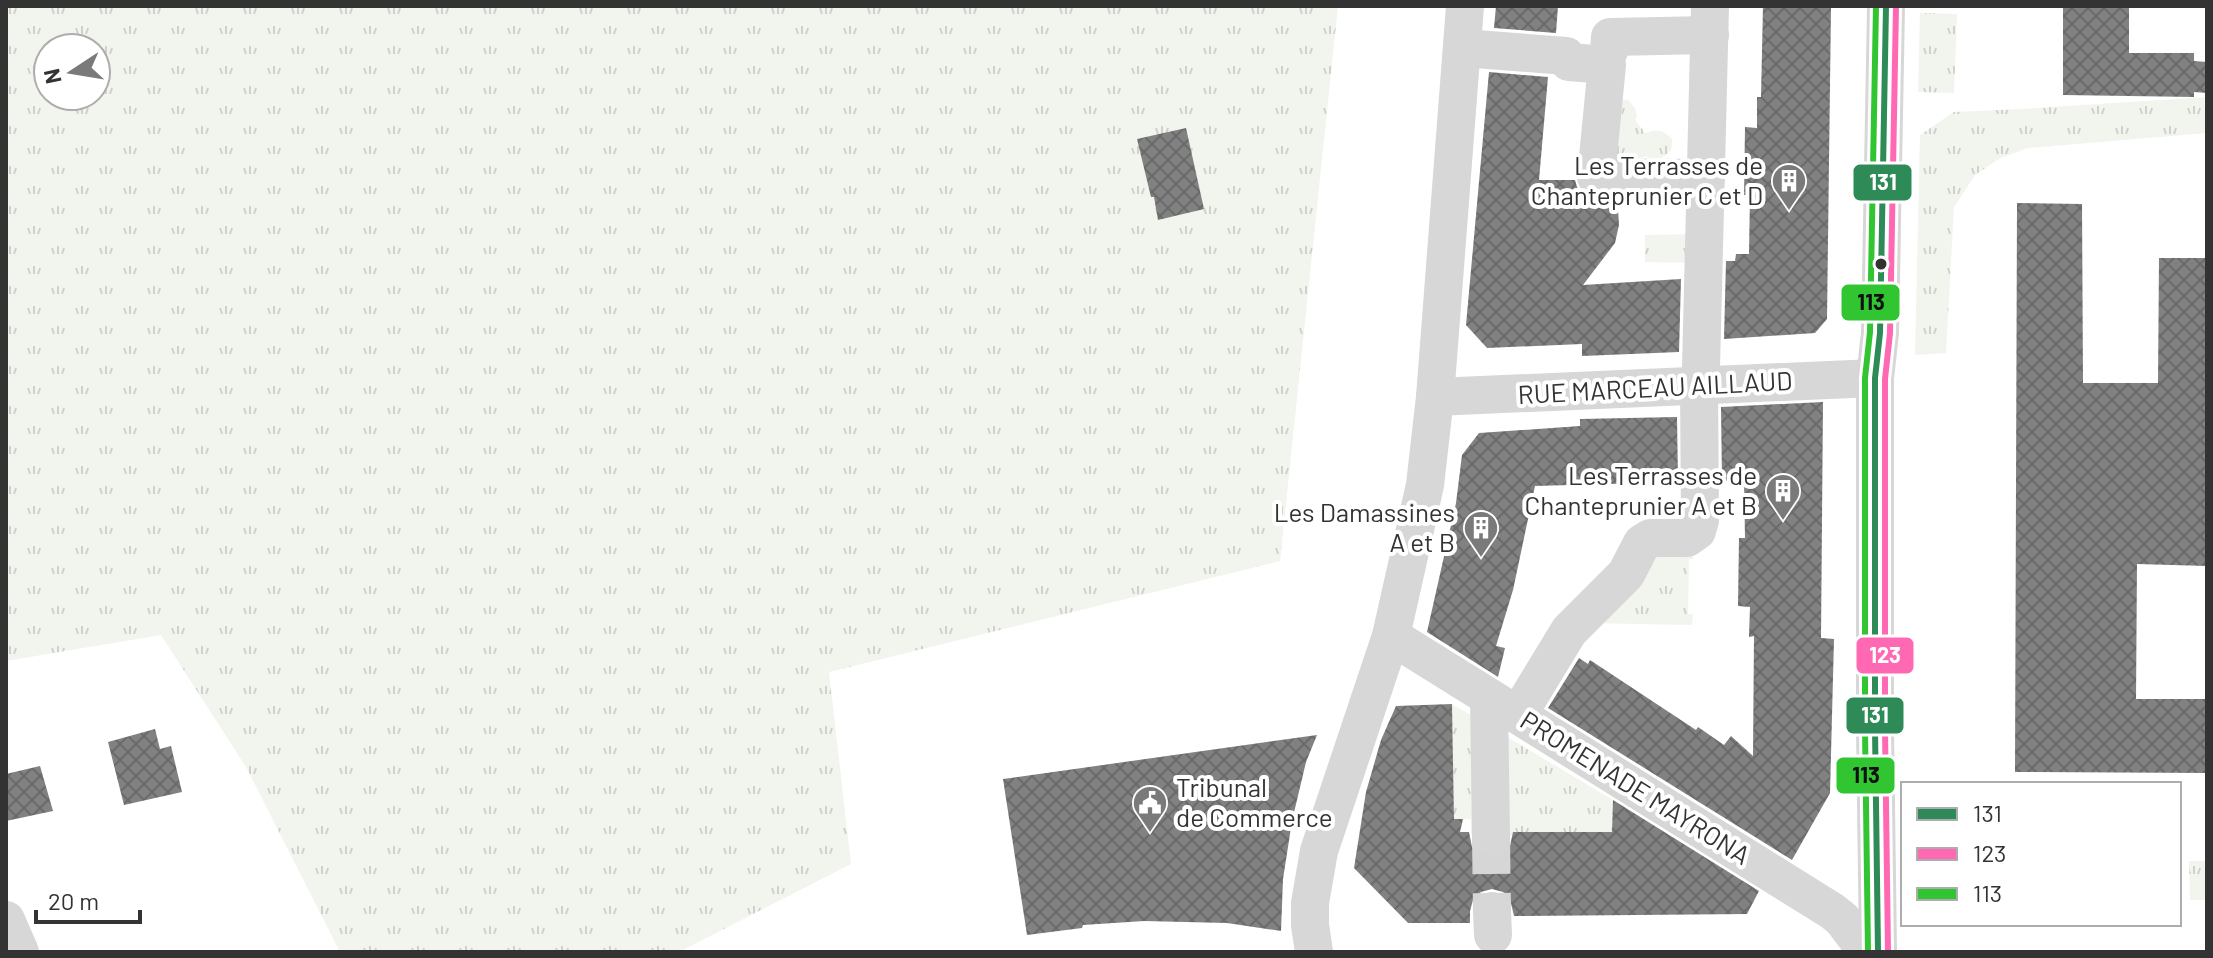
<svg xmlns="http://www.w3.org/2000/svg" width="2213" height="958" viewBox="0 0 2213 958" font-family="Barlow,sans-serif">
<defs>
<pattern id="grass-tufts" width="24" height="20" patternUnits="userSpaceOnUse" patternTransform="scale(2)"><rect width="24" height="20" fill="#f1f5ed"/><path d="M3 7l-1-3M5 7V3M7 7l1-3M15 17l-1-3M17 17v-4M19 17l1-3" fill="none" stroke="#cfd2cc"/></pattern>
<pattern id="building-cross-hatch" width="8" height="8" patternUnits="userSpaceOnUse" patternTransform="scale(2)"><rect width="8" height="8" fill="#818181"/><path d="M0 0l8 8M0 8l8-8" fill="none" stroke="#6a6a6a"/></pattern>
</defs>
<rect width="100%" height="100%" fill="#fff"/>
<g fill="url(#grass-tufts)" fill-rule="evenodd">
<path d="M6 6H1338L1280 561 829 672 851 864 679 952H340L246 767 161 635 6 661ZM48 48H96V96H48Z"/>
<polygon points="1920,13 1957,14 1954,93 1918,92"/>
<polygon points="2207,97 2207,133 2028,148 2000,158 1975,175 1954,207 1946,353 1915,355 1920,135 1954,112 2022,109"/>
<path d="M1628 100 1635 108 1637 116 1635 120 1646 134C1655 127 1665 131 1672 139 1674 155 1659 163 1645 156L1619 175 1608 114 1619 101Z"/>
<polygon points="1697,234 1696,263 1645,262 1645,235"/>
<polygon points="1648,550 1693,550 1693,559 1689,559 1688,614 1693,614 1692,625 1586,623"/>
<polygon points="1452,704 1613,800 1612,838 1578,832 1514,832 1514,836 1480,837 1480,834 1471,834 1471,819 1454,819"/>
<polygon points="2189,861 2207,861 2207,900 2190,900"/>
</g>
<g fill="url(#building-cross-hatch)">
<polygon points="1496,6 1558,6 1556,33 1494,28"/>
<polygon points="1763,6 1831,6 1827,319 1815,333 1724,339 1726,261 1735,261 1736,254 1749,254 1750,195 1744,195 1745,127 1757,128 1757,97 1761,97"/>
<polygon points="2063,6 2129,6 2129,53 2194,53 2194,61 2207,62 2207,93 2194,92 2194,97 2063,95"/>
<polygon points="1489,72 1548,77 1539,180 1575,180 1577,187 1584,195 1596,199 1612,199 1618,209 1619,225 1615,243 1583,285 1681,279 1679,352 1582,356 1582,344 1487,348 1466,325"/>
<polygon points="1186,128 1204,209 1158,220 1154,197 1151,197 1137,139"/>
<polygon points="2017,203 2082,204 2083,383 2158,383 2159,258 2207,258 2207,566 2137,564 2136,699 2207,699 2207,773 2015,772"/>
<polygon points="1823,402 1821,638 1834,639 1830,793 1792,860 1548,708 1579,658 1588,664 1590,660 1696,730 1698,727 1724,745 1731,736 1753,756 1754,636 1749,637 1750,607 1738,606 1739,538 1745,538 1744,480 1722,481 1721,407"/>
<polygon points="1677,417 1678,482 1535,486 1513,590 1496,646 1505,648 1498,677 1427,632 1456,503 1462,455 1479,433 1580,426 1580,419"/>
<polygon points="1452,704 1454,819 1463,819 1460,832 1469,832 1472,847 1480,855 1492,858 1503,854 1510,846 1513,832 1612,832 1613,800 1759,891 1747,914 1514,916 1510,899 1503,892 1492,889 1481,892 1473,900 1470,911 1470,923 1408,923 1354,868 1366,792 1381,740 1396,706"/>
<polygon points="155,729 160,749 171,746 182,792 124,805 108,742"/>
<polygon points="1317,735 1306,762 1292,821 1283,879 1281,931 1227,923 1144,921 1083,925 1082,928 1027,935 1003,779"/>
<polygon points="40,766 53,811 6,821 6,774"/>
</g>
<g fill="none" stroke-linecap="round" stroke-linejoin="round">
<polyline stroke="#d6d6d6" stroke-width="38" stroke-dasharray="38 19" stroke-linecap="butt" points="1491,836 1492,911"/>
<g stroke="#d7d7d7" stroke-width="38">
<polyline points="1463,48 1566,56 1569,62 1607,65 1596,177 1706,178"/>
<polyline points="1609,51 1610,37 1710,35"/>
<polyline points="1435,397 1875,378"/>
<polyline points="1391,636 1832,911 1842,919 1867,952"/>
<polyline points="1489,698 1491,836"/>
<polyline points="1518,715 1569,631 1626,574 1642,543 1650,538 1687,538 1697,531 1700,520 1699,386 1701,368 1710,6"/>
<polyline points="1492,911 1493,935"/>
<polyline points="6,920 20,952"/>
<polyline points="1314,952 1310,925 1310,903 1319,851 1391,636 1425,485 1435,397 1465,6"/>
<polyline points="1878,952 1875,729 1875,378 1880,333 1886,6"/>
</g>
<defs>
<polyline id="bus-1" points="1878,952 1875,729 1875,378 1880,333 1886,6"/>
<polyline id="bus-2" points="1888,952 1885,729 1885,379 1890,333 1896,6"/>
<polyline id="bus-3" points="1868,952 1865,729 1865,378 1870,332 1876,6"/>
</defs>
<use href="#bus-1" stroke="#fff" stroke-width="12"/>
<use href="#bus-2" stroke="#fff" stroke-width="12"/>
<use href="#bus-3" stroke="#fff" stroke-width="12"/>
<use href="#bus-1" stroke="#2e8b57" stroke-width="6"/>
<use href="#bus-2" stroke="#ff69b4" stroke-width="6"/>
<use href="#bus-3" stroke="#32c532" stroke-width="6"/>
</g>
<defs>
<symbol id="building-pin" viewBox="-11 -11 22 30"><path d="M0 17L-7.5 6A9.5 9.5 0 1 1 7.5 6Z" fill="#7a7a7a" stroke="#fff"/><path d="M-4-6H4V6H1V3H-1V6H-4ZM-2.5-4.3h1.7v1.8h-1.7ZM.8-4.3h1.7v1.8H.8ZM-2.5-1h1.7V.8h-1.7ZM.8-1h1.7V.8H.8Z" fill="#fff"/></symbol>
<symbol id="civic-pin" viewBox="-11 -11 22 30"><path d="M0 17L-7.5 6A9.5 9.5 0 1 1 7.5 6Z" fill="#7a7a7a" stroke="#fff"/><path d="M-.6-6.5H3V-4.5H.6V-3L4-1V1h2V6H-6V1h2V-1L-.6-3ZM-1.2 2.5V6h2.4V2.5Z" fill="#fff"/></symbol>
</defs>
<g fill-rule="evenodd">
<use href="#building-pin" x="1769" y="161" width="40" height="54"/>
<use href="#building-pin" x="1763" y="471" width="40" height="54"/>
<use href="#building-pin" x="1461" y="508" width="40" height="54"/>
<use href="#civic-pin" x="1130" y="783" width="40" height="54"/>
</g>
<circle fill="#333" stroke="#fff" stroke-width="3" cx="1881" cy="264" r="7"/>
<g text-anchor="middle" stroke-width="8" stroke-linejoin="round" paint-order="stroke">
<g font-size="26" fill="#333" stroke="#fff" text-anchor="end">
<text x="1763" y="175">Les Terrasses de<tspan x="1763" dy="30">Chanteprunier C et D</tspan></text>
<text x="1757" y="485">Les Terrasses de<tspan x="1757" dy="30">Chanteprunier A et B</tspan></text>
<text x="1455" y="522">Les Damassines<tspan x="1455" dy="30">A et B</tspan></text>
<text x="1176" y="797" text-anchor="start">Tribunal<tspan x="1176" dy="30">de Commerce</tspan></text>
</g>
<g font-size="26" fill="#333" stroke="#fff">
<text transform="translate(1655 388) rotate(-3)" y="9">RUE MARCEAU AILLAUD</text>
<text transform="translate(1635 788) rotate(32)" y="9">PROMENADE MAYRONA</text>
</g>
</g>
<g stroke="#fff" stroke-width="3">
<rect x="1852" y="163" width="61" height="39" rx="8" fill="#2e8b57"/>
<rect x="1840" y="283" width="61" height="39" rx="8" fill="#32c532"/>
<rect x="1855" y="636" width="60" height="39" rx="8" fill="#ff69b4"/>
<rect x="1845" y="696" width="60" height="39" rx="8" fill="#2e8b57"/>
<rect x="1835" y="756" width="61" height="39" rx="8" fill="#32c532"/>
</g>
<g font-size="22" text-anchor="middle" font-weight="bold" fill="#fff">
<text x="1883" y="190">131</text>
<text x="1885" y="663">123</text>
<text x="1875" y="723">131</text>
</g>
<g font-size="22" text-anchor="middle" font-weight="bold" fill="#111">
<text x="1871" y="310">113</text>
<text x="1866" y="783">113</text>
</g>
<rect width="2213" height="958" fill="none" stroke="#333333" stroke-width="16"/>
<rect x="1901" y="782" width="280" height="144" fill="#ffffff" stroke="#adadad" stroke-width="2"/>
<rect x="1917" y="808" width="40" height="12" fill="#2e8b57" stroke="#adadad" stroke-width="2"/>
<text x="1973" y="822" font-size="24" fill="#333333">131</text>
<rect x="1917" y="848" width="40" height="12" fill="#ff69b4" stroke="#adadad" stroke-width="2"/>
<text x="1973" y="862" font-size="24" fill="#333333">123</text>
<rect x="1917" y="888" width="40" height="12" fill="#32c532" stroke="#adadad" stroke-width="2"/>
<text x="1973" y="902" font-size="24" fill="#333333">113</text>
<g transform="translate(72 72) rotate(258)"><circle r="38" fill="#ffffff" stroke="#adadad" stroke-width="2"/>
<path d="M0-6L14 30L0 20L-14 30Z" fill="#7a7a7a"/>
<text y="-12" font-size="22" font-weight="bold" text-anchor="middle" fill="#333333">N</text>
</g>
<path d="M36 910v12h104v-12" fill="none" stroke="#333333" stroke-width="4"/>
<text x="48" y="910" font-size="24" fill="#333333" stroke="#ffffff" stroke-width="6" paint-order="stroke">20 m</text>
</svg>
